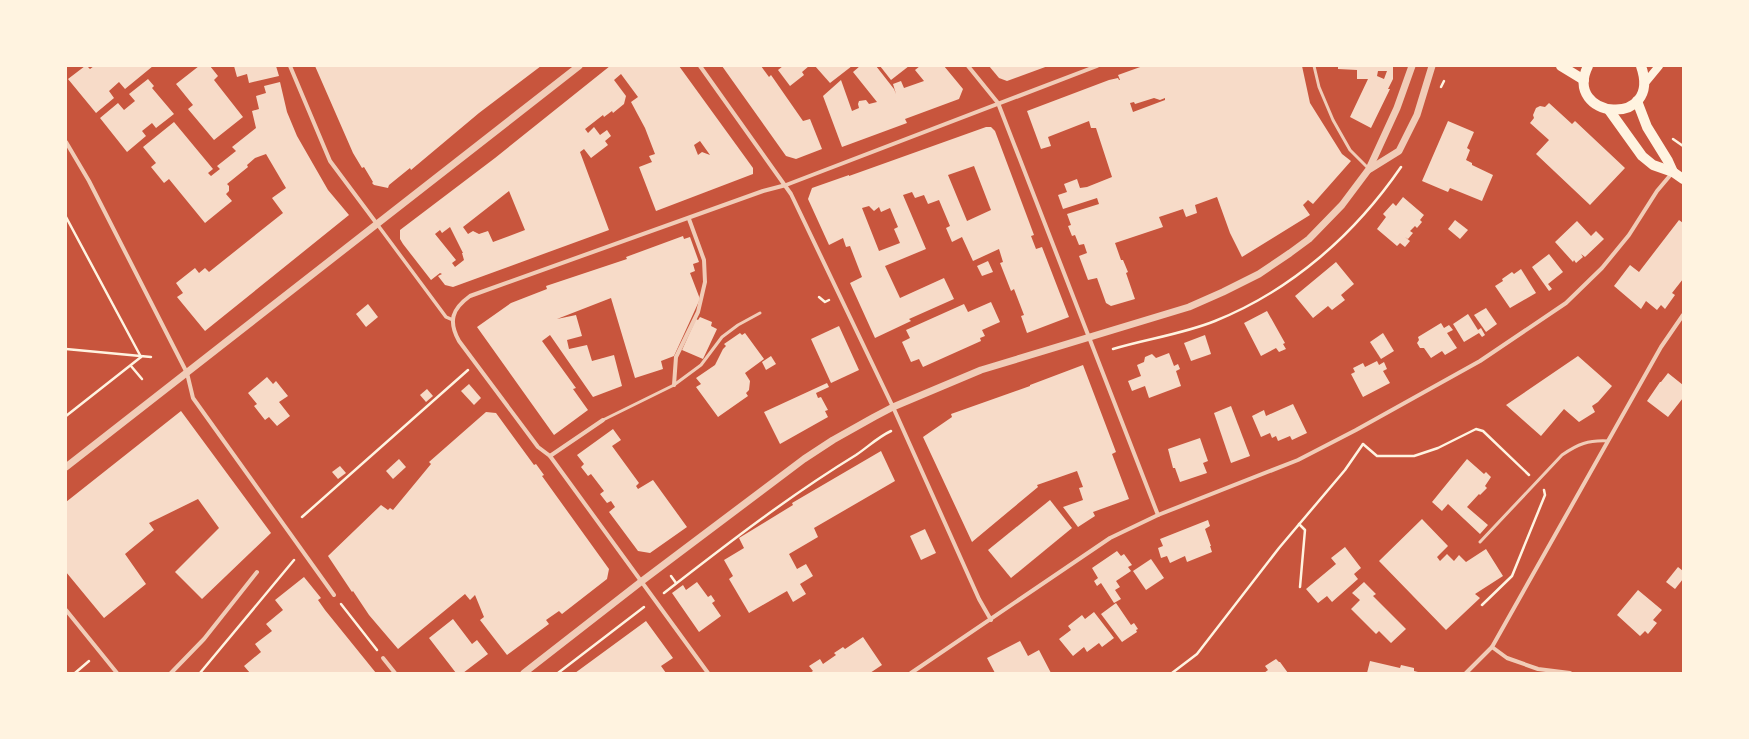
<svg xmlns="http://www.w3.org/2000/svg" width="1749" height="739" viewBox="0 0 1749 739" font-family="Mulish,sans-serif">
<rect width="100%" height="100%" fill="#c8553d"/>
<g fill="#f7dbc8" fill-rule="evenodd">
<polygon points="85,66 87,66 90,69 94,66 153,66 125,89 119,82 109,91 114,98 96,113 68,79"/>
<polygon points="199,66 210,66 218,76 214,80 243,117 214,140 188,109 193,105 176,84"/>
<polygon points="234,66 276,66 279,76 249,83 247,74 237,77"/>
<polygon points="315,66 541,66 479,113 411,170 410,168 389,185 388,188 374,185 372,183 373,182 364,167 362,168 353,153"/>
<path d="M610 66H679L753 168V174L656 211 639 167 652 162 649 156 655 154 645 128 631 102 638 97 621 74 614 80 626 96 624 104 613 113 612 111 604 117 603 115 585 129 588 133 594 127 600 135 607 130 611 136 605 141 608 145 591 158 584 149 580 152 609 230 453 287 445 285 438 276 442 274 440 273 431 280 403 244 400 239V230L495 158ZM700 141 710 155 702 152 698 155 694 145ZM509 191 525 230 493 242 488 231 479 234 473 231 468 234 463 227ZM450 227 463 253H462L464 260 455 267 452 263 456 260 435 234 440 230 442 233Z"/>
<polygon points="722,66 761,66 769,77 771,75 803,121 810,119 822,149 796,159 786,156"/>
<polygon points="783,66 809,66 802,72 804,75 790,86 778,70"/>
<polygon points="815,66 852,66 830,83"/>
<polygon points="860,66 876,66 894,89 896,94 893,84 901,81 904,88 924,81 915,70 920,66 944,66 963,89 959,99 905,119 907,123 842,147 823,96 841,80 852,111 859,108 858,104 859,101 866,100 869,104 877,102 853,72"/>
<polygon points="880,66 909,66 891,80"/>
<polygon points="989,66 1048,66 1007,81 999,78"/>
<path d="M1143 66H1302L1310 103 1342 154 1351 161 1313 204 1308 200 1303 205 1310 215 1242 257 1230 233 1217 197 1195 205 1197 213 1186 217 1183 209 1159 217 1163 227 1115 243 1121 260H1123L1128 272 1126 273 1135 299 1111 306 1106 303 1097 278 1088 280 1079 256 1087 253 1084 244 1079 245 1075 235 1072 236 1068 226 1071 225 1067 214 1099 204 1097 198 1063 209 1058 195 1067 192 1064 184 1077 179 1080 188 1087 187 1112 177 1096 128H1091L1089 121 1048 137 1051 146 1041 149 1027 111 1109 80 1118 78 1119 80H1120L1118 75ZM1154 98 1160 100 1165 98V100L1133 112 1130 103 1134 102 1135 104Z"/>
<path d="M1338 66H1393V79L1388 89H1390L1371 128 1350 117 1368 79H1357V70L1338 69ZM1378 71H1387L1384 79 1377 76Z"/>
<polygon points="148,79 154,86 152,88 174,114 156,128 152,123 142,131 146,136 127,152 100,118 118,103 124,110 135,101 129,94"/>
<polygon points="280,82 287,112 297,136 328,190 349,215 205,331 177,297 183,293 176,283 195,268 199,273 205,268 209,272 283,213 272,198 286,188 266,154 255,158 247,165 248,167 227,184 229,186 229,191 226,194 232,201 205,223 169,179 164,183 151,167 156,163 143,147 174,122 213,169 208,173 211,176 220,169 217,166 236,151 232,147 256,128 252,111 259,109 256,96 266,93 264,86"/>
<polygon points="1549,103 1572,124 1575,121 1625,168 1590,205 1536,154 1549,140 1530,123 1534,118 1533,115 1536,108 1540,106 1545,107"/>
<polygon points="1448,121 1474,132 1467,148 1470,150 1466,160 1472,163 1472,165 1493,175 1482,201 1450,188 1448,192 1422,181"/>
<path d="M986 127H991L995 131 1034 235 1031 236 1036 249 1042 247 1069 317 1027 333 1021 316 1024 315 1014 289 1011 291 1000 263 1003 262 999 249 973 261 962 237 952 242 946 228 950 226 939 200 928 204 924 195 915 198 912 192 903 195 926 249 885 266 900 298 944 278 954 299 909 319 911 321 875 338 850 283 862 277 850 246 846 247 843 238 829 245 808 199 812 188 849 175V176ZM974 166 991 210 967 221 948 175ZM869 206 874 211 879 207 881 212 890 208 898 227 894 229 900 243 879 251 862 208Z"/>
<polygon points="1403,197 1424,215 1420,220 1422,222 1417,228 1415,226 1410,231 1413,233 1408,239 1405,237 1410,241 1405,247 1400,243 1397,246 1377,229 1386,217 1383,214 1393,203 1396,206"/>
<polygon points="1455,220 1468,230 1460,239 1448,229"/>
<polygon points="1679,220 1683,223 1683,279 1672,293 1675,295 1665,309 1661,305 1657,310 1646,301 1641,309 1614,286 1630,265 1639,272"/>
<polygon points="1577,221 1591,236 1596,231 1604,239 1585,257 1581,254 1583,257 1576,263 1574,260 1573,262 1555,242"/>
<polygon points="683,236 684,239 690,237 699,262 693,264 695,271 690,273 700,299 674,356 661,361 663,369 635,378 611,298 557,319 576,315 582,336 567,340 569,349 587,345 592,361 614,355 622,386 593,397 550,335 542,341 576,388 573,389 588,410 554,435 477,327 511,303 547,289 546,286 627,259 626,257"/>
<polygon points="1549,254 1563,272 1548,284 1552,289 1549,291 1532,267"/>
<polygon points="988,261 993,272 982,276 977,266"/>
<polygon points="1336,262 1354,284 1341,295 1345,300 1332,310 1328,306 1313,318 1295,296"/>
<polygon points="1521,269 1536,293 1510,308 1495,286 1503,281 1502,279 1512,272 1514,274"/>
<polygon points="991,302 1000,322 982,330 985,336 980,338 981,341 923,367 919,359 911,362 902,342 910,338 906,330 964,304 968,312"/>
<polygon points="368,304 378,317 366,327 356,314"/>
<polygon points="1486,308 1497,324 1486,332 1474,315"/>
<polygon points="1267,311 1285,343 1283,344 1286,349 1279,352 1276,348 1261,356 1244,323"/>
<polygon points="1468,314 1478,330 1481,328 1485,335 1482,337 1479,333 1464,342 1453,324"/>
<polygon points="700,317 712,322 711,326 717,329 703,359 682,350 696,319 698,320"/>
<polygon points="1441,323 1444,328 1449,325 1453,330 1447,333 1457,348 1445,355 1442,351 1431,358 1424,348 1420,348 1417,343 1419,340 1418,337"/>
<polygon points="839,326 859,370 831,383 811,339"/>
<polygon points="740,333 742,335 745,333 764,359 745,373 750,381 749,390 746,393 748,396 718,417 696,387 701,384 696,378 715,365 723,349 726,346 724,344"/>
<polygon points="1383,333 1394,351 1381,359 1370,342"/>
<polygon points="1205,335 1211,354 1191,361 1184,343"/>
<polygon points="1169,353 1174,366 1178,364 1180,369 1176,371 1181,386 1149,398 1145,386 1132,391 1128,381 1141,376 1137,365 1144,362 1145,357 1152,354 1156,358"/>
<polygon points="771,356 776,364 766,370 762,362"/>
<polygon points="1578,356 1612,386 1598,402 1592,406 1595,412 1579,422 1564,409 1541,436 1506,405"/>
<polygon points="1377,361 1379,365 1384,362 1387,369 1383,371 1390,383 1363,397 1351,374 1355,372 1353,368 1363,363 1365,367"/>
<polygon points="1083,365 1116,452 1112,454 1129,499 1093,512 1095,516 1078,527 1063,507 1083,500 1079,488 1083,487 1077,471 1037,485 1038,487 972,542 923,437 952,417 951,414 1030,386 1030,385"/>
<polygon points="1668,373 1683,385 1683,398 1668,417 1647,401 1660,382 1661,382"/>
<polygon points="267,377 273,384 276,381 288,396 279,402 290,416 277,426 269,417 265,420 254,406 257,404 248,393"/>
<polygon points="827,383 829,387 816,393 818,398 821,397 828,410 825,411 828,417 780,444 764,412"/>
<polygon points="469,384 481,398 474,405 461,391"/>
<polygon points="427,389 433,396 426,402 420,395"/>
<polygon points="1293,404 1307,433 1292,440 1290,436 1278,441 1276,436 1272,438 1270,433 1261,437 1252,416 1264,410 1266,416"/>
<polygon points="1231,406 1250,456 1231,463 1214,413"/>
<polygon points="181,411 271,533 202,599 175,572 219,528 198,499 149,523 154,530 125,554 146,584 104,618 66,572 66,502"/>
<polygon points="486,412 496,413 534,465 536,464 544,475 542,476 609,569 607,579 562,614 559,611 546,620 549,624 507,655 480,620 484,617 475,595 470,600 465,594 398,649 369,615 353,591 352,592 328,556 381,505 388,510 390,508 393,510 431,464 429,462"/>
<polygon points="613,429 621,440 612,446 639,483 636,486 638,489 653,480 687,527 650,553 638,551 609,512 615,507 611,501 607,503 600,494 604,491 591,474 588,476 581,467 584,464 577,455"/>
<polygon points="1200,438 1208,461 1203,463 1207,473 1180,482 1175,468 1173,468 1168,449"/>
<polygon points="881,451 895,481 814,528 818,537 789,554 797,569 806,564 813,576 800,584 806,594 793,602 787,591 749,613 729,579 733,576 724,560 744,548 739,538 793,505 792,503"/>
<polygon points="399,459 406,467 393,479 386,471"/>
<polygon points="1467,459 1484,474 1486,472 1491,477 1485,486 1487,488 1480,495 1479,494 1467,507 1488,525 1480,534 1448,504 1442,511 1432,502"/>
<polygon points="340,466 346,473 338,479 332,472"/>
<polygon points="1050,500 1072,528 1011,578 988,550"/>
<polygon points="1422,519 1448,546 1437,557 1440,561 1447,554 1454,561 1459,555 1466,562 1486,549 1503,576 1475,594 1480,598 1446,630 1379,561"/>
<polygon points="1208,520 1210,526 1205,529 1211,546 1210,546 1212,552 1187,562 1185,556 1170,563 1167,556 1161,558 1158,548 1163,546 1160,539"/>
<polygon points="925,529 936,553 921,560 910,536"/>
<polygon points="1345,547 1361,568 1354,574 1358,579 1332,602 1327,596 1318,603 1306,589 1336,564 1331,558"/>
<polygon points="1117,551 1121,556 1124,554 1132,565 1128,567 1131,571 1116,581 1120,587 1115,590 1121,599 1114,603 1101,583 1097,586 1094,581 1098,578 1092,568"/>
<polygon points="1151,559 1164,578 1146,590 1133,571"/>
<polygon points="1678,567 1683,571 1683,579 1675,589 1666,582"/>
<polygon points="304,577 321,598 318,600 325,610 376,673 250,673 244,666 261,652 255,644 272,631 266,624 283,610 275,600"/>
<polygon points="697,582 708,597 711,595 715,601 712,603 721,616 699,632 672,593 683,585 686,590"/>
<polygon points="1364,582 1376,594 1373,596 1406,629 1391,643 1379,631 1376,634 1351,609 1360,600 1352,593"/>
<polygon points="1638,590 1662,610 1653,620 1657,623 1648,634 1645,631 1640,636 1617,615"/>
<polygon points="1116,603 1131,625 1134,623 1138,629 1136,630 1137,632 1122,642 1101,614"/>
<polygon points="1094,612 1114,638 1102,647 1099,643 1087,652 1084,647 1073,656 1059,639 1071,630 1068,626 1082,615 1085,619"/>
<polygon points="453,619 472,644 477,640 488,654 463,673 456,673 429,638"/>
<polygon points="646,621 673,658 661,666 666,673 575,673"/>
<polygon points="863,637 882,665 870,673 810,673 813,671 809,666 820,659 823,664 836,655 834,653 843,647 845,649"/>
<polygon points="1020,641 1028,656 1039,650 1051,673 995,673 987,658"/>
<polygon points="1276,659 1279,662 1280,662 1288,673 1264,673 1268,670 1265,666"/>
<polygon points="1370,661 1400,668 1401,665 1414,668 1414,671 1422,673 1367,673"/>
</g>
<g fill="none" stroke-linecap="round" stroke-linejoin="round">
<g stroke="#fff3e0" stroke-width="2.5">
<polyline points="1441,87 1444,81"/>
<polyline points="1673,139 1683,146"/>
<polyline points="66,217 141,357"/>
<polyline points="819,297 825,302 829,300"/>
<polyline points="66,349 151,357"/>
<path d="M1113 349C1146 339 1183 334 1215 321 1292 290 1355 234 1401 167"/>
<polyline points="131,366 142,379"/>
<polyline points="66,416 141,357"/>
<polyline points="1363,444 1377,456 1414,456 1438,448 1476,429 1483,431 1529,475"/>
<polyline points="302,517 468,370"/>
<polyline points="1299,524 1305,530 1300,587"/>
<polyline points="671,576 676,583"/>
<path d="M664 593C727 544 789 496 856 455 868 447 878 437 891 431"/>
<polyline points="341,604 377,650"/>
<polyline points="1482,605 1512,576 1545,495 1544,490"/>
<polyline points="75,673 89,661"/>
<polyline points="200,673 294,560"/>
<polyline points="558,673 644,607"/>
<polyline points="1172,673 1197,654 1279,548 1345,470 1363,444"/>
</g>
<g stroke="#f1ccb7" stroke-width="3">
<polyline points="1314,66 1319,87 1333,120 1350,150 1368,168"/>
<polyline points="603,420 674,385 701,365 722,337 738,325 760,313"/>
<path d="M1480 542 1562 455C1578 444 1588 440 1608 441"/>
</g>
<polyline stroke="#f1ccb7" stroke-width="3.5" points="377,224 446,317 453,320"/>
<g stroke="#f1ccb7" stroke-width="4">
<polyline points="290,66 330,161 377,224"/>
<polyline points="700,66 791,194 893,407 979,599 991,620"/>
<polyline points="968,66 998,103 1158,515"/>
<polyline points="66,142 89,181 187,373 193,398 334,595"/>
<polyline points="674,385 676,357 698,312 705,282 704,260 689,219"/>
<polyline points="550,456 603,420"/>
<polyline points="66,610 117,673"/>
<polyline points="1492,647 1507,658 1538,669 1570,673"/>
<polyline points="383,658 395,673"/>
<polyline points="171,673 204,639 257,572"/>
<path d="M708 673 550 456 538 447 459 341C448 321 452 309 470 296L763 191 786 185 1097 66"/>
<polyline points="911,673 1110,538 1158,515 1298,460 1356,430 1480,361 1566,303 1602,268 1629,235 1657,191 1673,172"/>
<polyline points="1466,673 1492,647 1661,347 1683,315"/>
</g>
<g stroke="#f1ccb7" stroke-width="7">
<polyline points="1370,169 1399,151 1417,115 1432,66"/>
<polyline points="66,467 579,66"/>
<polyline points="524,673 642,581 804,459 833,440 874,417 893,407 981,370 1189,307 1223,292 1259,274 1290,253 1309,239 1342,205 1369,169 1397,108 1412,66"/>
</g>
<polyline stroke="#fff3e0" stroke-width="8" points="1645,83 1659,66"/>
<g stroke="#fff3e0" stroke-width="10">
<polyline points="1561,66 1584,80"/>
<path d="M1588 66C1562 119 1663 129 1641 66"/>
<polyline points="1637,101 1647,127 1668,161 1673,172"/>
<polyline points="1609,110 1642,156 1653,165 1673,172 1683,179"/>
</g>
</g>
<rect width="1749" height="739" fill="none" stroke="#fff3e0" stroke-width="134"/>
</svg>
